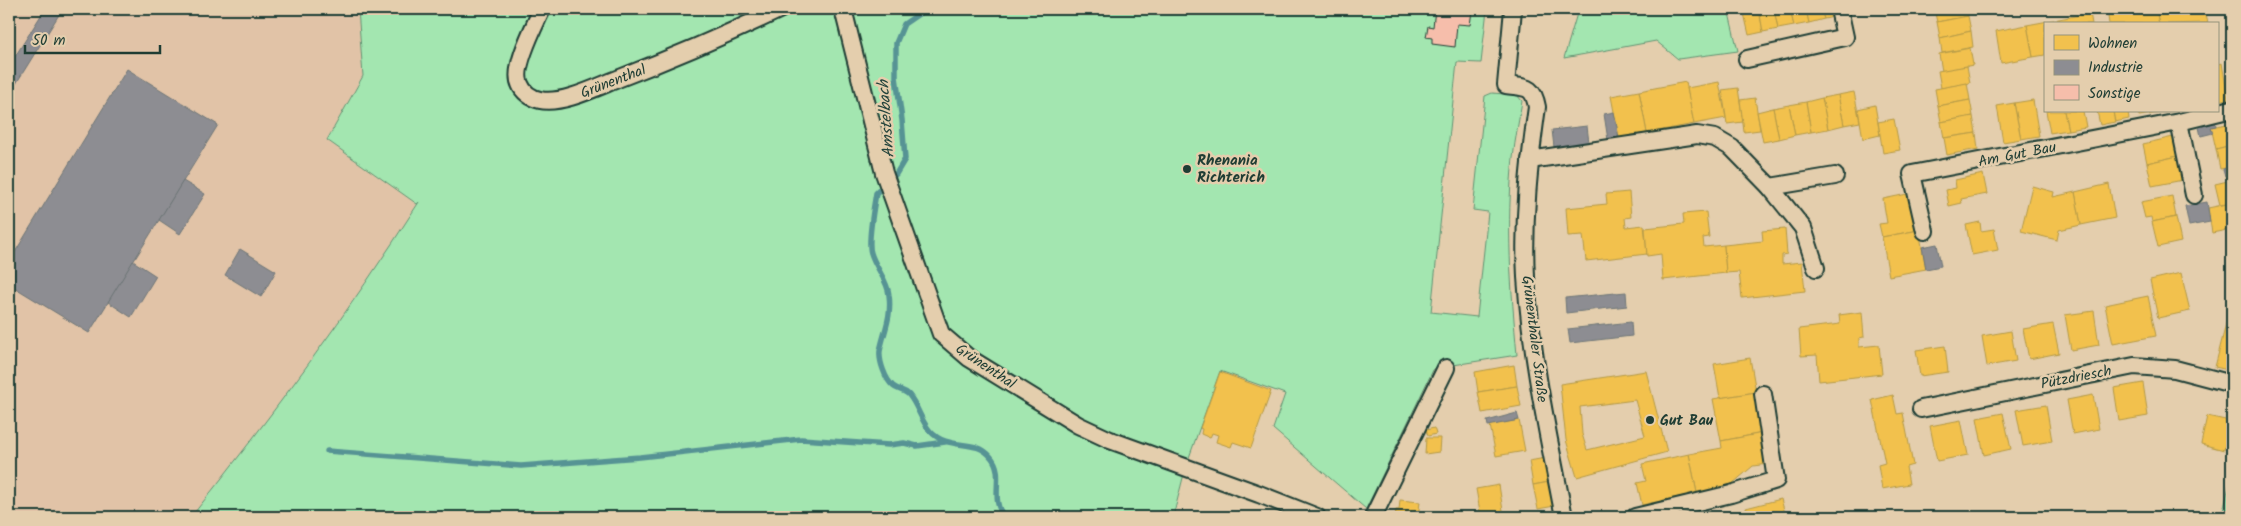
<svg xmlns="http://www.w3.org/2000/svg" width="2241" height="526" viewBox="0 0 2241 526" font-family="Kalam,sans-serif">
<rect width="100%" height="100%" fill="#e4cead"/>
<filter id="ink" filterUnits="userSpaceOnUse"><feTurbulence type="fractalNoise" baseFrequency=".02" numOctaves="2"/><feDisplacementMap in="SourceGraphic" scale="10" xChannelSelector="R" yChannelSelector="G"/><feConvolveMatrix kernelMatrix="1 2 1 2 8 2 1 2 1" color-interpolation-filters="sRGB"/></filter>
<g filter="url(#ink)">
<polygon fill="#e1c3a7" points="9,9 358,9 363,76 327,140 417,204 378,267 263,427 191,517 9,517"/>
<g fill="#a3e6b0" stroke="#619272">
<path d="M358 9H1487L1481 63 1457 62 1431 312 1477 317 1488 212 1473 210 1485 96 1492 93 1517 95 1522 101C1519 120 1515 139 1513 158 1506 224 1511 289 1517 355L1434 368 1366 509 1273 429 1285 394 1220 371 1186 466 1173 517H191C272 416 349 312 419 202L417 204 327 140 363 76Z"/>
<polygon points="1583,9 1728,9 1738,51 1678,59 1656,41 1564,58 1578,10"/>
<polygon points="2232,474 2232,517 2221,517 2222,515"/>
</g>
<g fill="#f2c14e" stroke="#b39946" fill-rule="evenodd">
<polygon points="1743,9 1759,9 1763,32 1749,35"/>
<polygon points="1759,9 1774,9 1778,29 1763,32"/>
<polygon points="1774,9 1790,9 1794,26 1778,29"/>
<polygon points="1790,9 1806,9 1809,23 1794,26"/>
<polygon points="1806,9 1821,9 1824,19 1809,23"/>
<polygon points="1821,9 1837,9 1838,16 1824,19"/>
<polygon points="1934,9 1966,9 1968,16 1937,22"/>
<polygon points="2107,9 2156,9 2159,24 2109,24"/>
<polygon points="2156,9 2205,9 2208,23 2159,24"/>
<polygon points="2090,13 2092,24 2060,24 2059,19"/>
<polygon points="1968,16 1971,31 1940,38 1937,22"/>
<polygon points="2059,19 2060,24 2045,24 2045,55 2033,57 2027,25"/>
<polygon points="2027,25 2033,57 2001,63 1996,31"/>
<polygon points="1971,31 1973,47 1942,53 1940,38"/>
<polygon points="1970,48 1973,65 1942,71 1939,54"/>
<polygon points="2222,63 2228,99 2217,101 2217,64"/>
<polygon points="1967,66 1970,83 1941,88 1938,71"/>
<polygon points="1686,82 1694,124 1647,133 1639,91"/>
<polygon points="1719,82 1726,118 1694,124 1687,88"/>
<polygon points="1967,83 1970,100 1938,106 1935,89"/>
<polygon points="1738,88 1743,122 1727,124 1722,90"/>
<polygon points="1639,91 1647,133 1619,138 1611,96"/>
<polygon points="1854,92 1860,122 1844,125 1838,95"/>
<polygon points="1838,95 1844,125 1828,129 1822,98"/>
<polygon points="1755,98 1760,130 1744,132 1740,100"/>
<polygon points="1822,98 1828,129 1811,132 1806,102"/>
<polygon points="1970,100 1973,116 1941,122 1938,106"/>
<polygon points="2033,100 2039,136 2021,139 2014,103"/>
<polygon points="1806,102 1811,132 1795,135 1789,105"/>
<polygon points="2014,103 2021,139 2003,142 1997,106"/>
<polygon points="1789,105 1795,135 1779,139 1773,108"/>
<polygon points="1875,105 1880,135 1863,139 1858,109"/>
<polygon points="1773,108 1779,139 1763,142 1757,112"/>
<polygon points="2046,111 2064,111 2068,130 2050,133"/>
<polygon points="2064,111 2083,111 2086,127 2068,130"/>
<polygon points="2097,111 2113,111 2115,122 2100,125"/>
<polygon points="2113,111 2128,111 2129,119 2115,122"/>
<polygon points="2138,111 2157,111 2157,113 2139,116"/>
<polygon points="1973,116 1976,133 1944,138 1941,122"/>
<polygon points="1894,119 1900,150 1883,153 1878,122"/>
<polygon points="2232,123 2232,145 2216,149 2211,127"/>
<polygon points="1976,133 1978,149 1947,155 1944,138"/>
<polygon points="2173,137 2178,156 2147,163 2143,144"/>
<polygon points="2232,145 2232,167 2220,169 2216,149"/>
<polygon points="2178,156 2183,180 2152,186 2147,163"/>
<polygon points="1983,174 1987,194 1961,199 1962,203 1949,206 1946,190 1956,188 1955,180"/>
<polygon points="2232,180 2232,203 2220,205 2215,184"/>
<polygon points="2109,184 2115,218 2081,225 2075,192"/>
<polygon points="2032,186 2054,192 2053,197 2075,192 2081,225 2059,230 2057,240 2021,231"/>
<polygon points="1629,192 1631,217 1625,218 1626,227 1644,225 1647,254 1586,261 1583,235 1568,236 1566,208 1607,204 1606,194"/>
<polygon points="1912,193 1919,230 1882,237 1879,224 1887,223 1883,199"/>
<polygon points="2172,196 2176,217 2152,222 2151,217 2145,218 2141,202"/>
<polygon points="2232,203 2232,229 2212,233 2208,208"/>
<polygon points="1706,212 1709,237 1703,238 1704,247 1724,245 1726,273 1663,280 1661,254 1647,256 1645,228 1684,224 1683,214"/>
<polygon points="2176,217 2181,242 2158,247 2152,222"/>
<polygon points="1980,222 1981,231 1994,229 1998,250 1972,255 1966,225"/>
<polygon points="1785,229 1787,254 1782,255 1782,264 1802,262 1805,291 1742,298 1739,272 1726,273 1724,245 1763,241 1762,231"/>
<polygon points="1919,230 1926,269 1889,276 1882,237"/>
<polygon points="2181,273 2190,311 2158,318 2150,280"/>
<polygon points="2148,296 2156,336 2113,344 2105,305"/>
<polygon points="2094,311 2099,345 2071,350 2065,315"/>
<polygon points="1862,312 1864,337 1859,338 1859,347 1879,345 1882,374 1819,381 1817,355 1801,356 1799,329 1840,324 1839,315"/>
<polygon points="2227,320 2232,321 2232,371 2215,367"/>
<polygon points="2053,324 2059,353 2029,359 2023,329"/>
<polygon points="2011,331 2016,361 1987,366 1982,336"/>
<polygon points="1945,346 1948,372 1920,376 1916,350"/>
<polygon points="1750,358 1756,392 1720,398 1714,364"/>
<polygon points="1514,365 1517,386 1478,392 1475,372"/>
<path d="M1646 371 1667 452 1577 477 1566 440 1560 384ZM1635 400 1645 436 1587 450 1582 434 1580 407Z"/>
<polygon points="1220,372 1271,391 1251,448 1233,442 1231,447 1216,442 1218,435 1212,433 1210,438 1201,434 1202,429 1200,428"/>
<polygon points="2143,383 2148,416 2119,421 2114,388"/>
<polygon points="1517,386 1521,406 1482,413 1478,392"/>
<polygon points="1756,392 1763,433 1721,441 1713,399"/>
<polygon points="1893,395 1897,414 1903,413 1913,465 1906,467 1909,484 1882,489 1878,465 1885,463 1872,400"/>
<polygon points="2093,395 2099,429 2073,434 2067,400"/>
<polygon points="2046,405 2052,441 2023,446 2016,410"/>
<polygon points="2003,413 2011,449 1984,455 1977,418"/>
<polygon points="2207,416 2230,421 2224,450 2201,444"/>
<polygon points="1519,420 1525,451 1496,456 1490,425"/>
<polygon points="1961,420 1968,455 1937,461 1930,426"/>
<polygon points="1434,428 1436,434 1428,436 1426,430"/>
<polygon points="1763,433 1768,464 1753,466 1732,484 1697,493 1689,454 1722,448 1721,441"/>
<polygon points="1426,438 1440,438 1439,452 1425,454"/>
<polygon points="1689,454 1697,493 1642,505 1637,483 1646,481 1642,464"/>
<polygon points="1551,457 1555,481 1533,485 1529,461"/>
<polygon points="1555,481 1560,505 1538,509 1533,485"/>
<polygon points="1499,485 1504,517 1481,517 1476,489"/>
<polygon points="1781,499 1786,517 1748,517 1746,508"/>
<polygon points="1400,500 1420,502 1418,517 1395,517 1396,510 1399,510"/>
</g>
<g fill="#8d8d92" stroke="#6c7576">
<polygon points="45,9 53,9 60,13 9,95 9,66"/>
<polygon points="127,69 218,125 89,333 9,284 9,262"/>
<polygon points="1614,112 1619,138 1608,140 1604,114"/>
<polygon points="2215,120 2216,126 2211,127 2213,133 2201,136 2198,123"/>
<polygon points="1587,126 1589,143 1554,147 1552,130"/>
<polygon points="2232,167 2232,175 2225,176 2223,169"/>
<polygon points="183,181 205,194 180,234 159,220"/>
<polygon points="2207,202 2210,222 2189,226 2185,206"/>
<polygon points="1937,244 1941,266 1926,269 1922,247"/>
<polygon points="240,249 276,271 261,297 225,275"/>
<polygon points="133,261 156,276 131,317 108,302"/>
<polygon points="1626,292 1627,306 1566,313 1565,298"/>
<polygon points="1631,322 1632,336 1570,343 1568,329"/>
<polygon points="1517,413 1519,420 1488,426 1487,421"/>
</g>
<g fill="none" stroke-linecap="round" stroke-linejoin="round">
<g stroke="#579394" stroke-width="5.5">
<path d="M926 9 904 24 896 43V77L902 120 905 159 896 174 876 193C874 206 867 242 871 253 875 267 888 281 889 295 892 317 884 331 880 351 879 361 885 379 893 386 897 390 905 390 909 395 918 406 921 421 930 431 949 452 975 437 991 457 1006 474 988 500 1005 517"/>
<polyline points="327,451 521,466 640,457 801,439 889,445 904,443 917,446 945,442"/>
</g>
</g>
<polygon fill="#f6beab" stroke="#1f3d34" points="1435,9 1472,11 1470,25 1457,24 1455,47 1432,44 1432,38 1426,37 1428,26 1433,27"/>
<g fill="none" stroke-linecap="round" stroke-linejoin="round">
<defs>
<g id="street">
<path d="M542 9C535 25 512 68 520 84 523 92 531 98 540 100 562 105 599 86 620 78 675 57 728 34 781 9"/>
<polyline points="843,9 884,173 941,334 969,358 1078,425 1110,440 1259,494 1317,517"/>
<path d="M1513 9 1506 85C1526 88 1533 85 1537 107 1529 164 1523 220 1526 277 1531 357 1549 439 1564 517"/>
<polyline points="1747,59 1845,37 1839,9"/>
<polyline points="2179,122 2194,195"/>
<polyline points="1530,160 1697,135 1715,138 1732,148 1770,187 1803,228 1816,268"/>
<polyline points="1770,187 1835,176"/>
<polyline points="1925,231 1912,174 2179,122 2232,109"/>
<polyline points="1921,409 2134,366 2175,369 2232,384"/>
<polyline points="1373,517 1446,368"/>
<polyline points="1635,517 1731,494 1776,480 1763,394"/>
</g>
</defs>
<use href="#street" stroke="#1f3d34" stroke-width="20"/>
<use href="#street" stroke="#e4cead" stroke-width="16"/>
</g>
</g>
<g fill="#1f3d34" stroke="#e4cead" stroke-width="2">
<circle cx="1187" cy="169" r="5"/>
<circle cx="1650" cy="420" r="5"/>
</g>
<g text-anchor="middle" stroke-width="5" stroke-linejoin="round" paint-order="stroke">
<g font-size="15" fill="#1f3d34" stroke="#e4cead">
<text transform="translate(613 81) rotate(-21)" y="5">Grünenthal</text>
<text transform="translate(2017 154) rotate(-11)" y="5">Am Gut Bau</text>
<text transform="translate(1535 339) rotate(83)" y="5">Grünenthaler Straße</text>
<text transform="translate(986 366) rotate(34)" y="5">Grünenthal</text>
<text transform="translate(2076 377) rotate(-11)" y="5">Pützdriesch</text>
</g>
<g font-size="15" font-weight="bold" fill="#1f3d34" stroke="#e4cead" text-anchor="start">
<text x="1197" y="165">Rhenania<tspan x="1197" dy="17">Richterich</tspan></text>
<text x="1660" y="425">Gut Bau</text>
</g>
<g font-size="16" font-style="italic" fill="#24443c" stroke="#e4cead">
<text transform="translate(885 119) rotate(-94)" y="6">Amstelbach</text>
</g>
</g>
<rect width="2241" height="526" fill="none" stroke="#e4cead" stroke-width="30"/>
<rect x="15" y="15" width="2211" height="496" fill="none" stroke="#1f3d34" stroke-width="2" filter="url(#ink)"/>
<rect x="2044" y="22" width="175" height="90" fill="#e4cead" stroke="#95947d"/>
<rect x="2054" y="35" width="25" height="15" fill="#f2c14e" stroke="#95947d"/>
<text x="2088" y="48" font-size="15" fill="#1f3d34">Wohnen</text>
<rect x="2054" y="60" width="25" height="15" fill="#8d8d92" stroke="#95947d"/>
<text x="2088" y="72" font-size="15" fill="#1f3d34">Industrie</text>
<rect x="2054" y="85" width="25" height="15" fill="#f6beab" stroke="#95947d"/>
<text x="2088" y="98" font-size="15" fill="#1f3d34">Sonstige</text>
<path d="M25 45v8h135v-8" fill="none" stroke="#1f3d34" stroke-width="2.5"/>
<text x="32" y="45" font-size="15" fill="#1f3d34" stroke="#e4cead" stroke-width="4" paint-order="stroke">50 m</text>
</svg>
